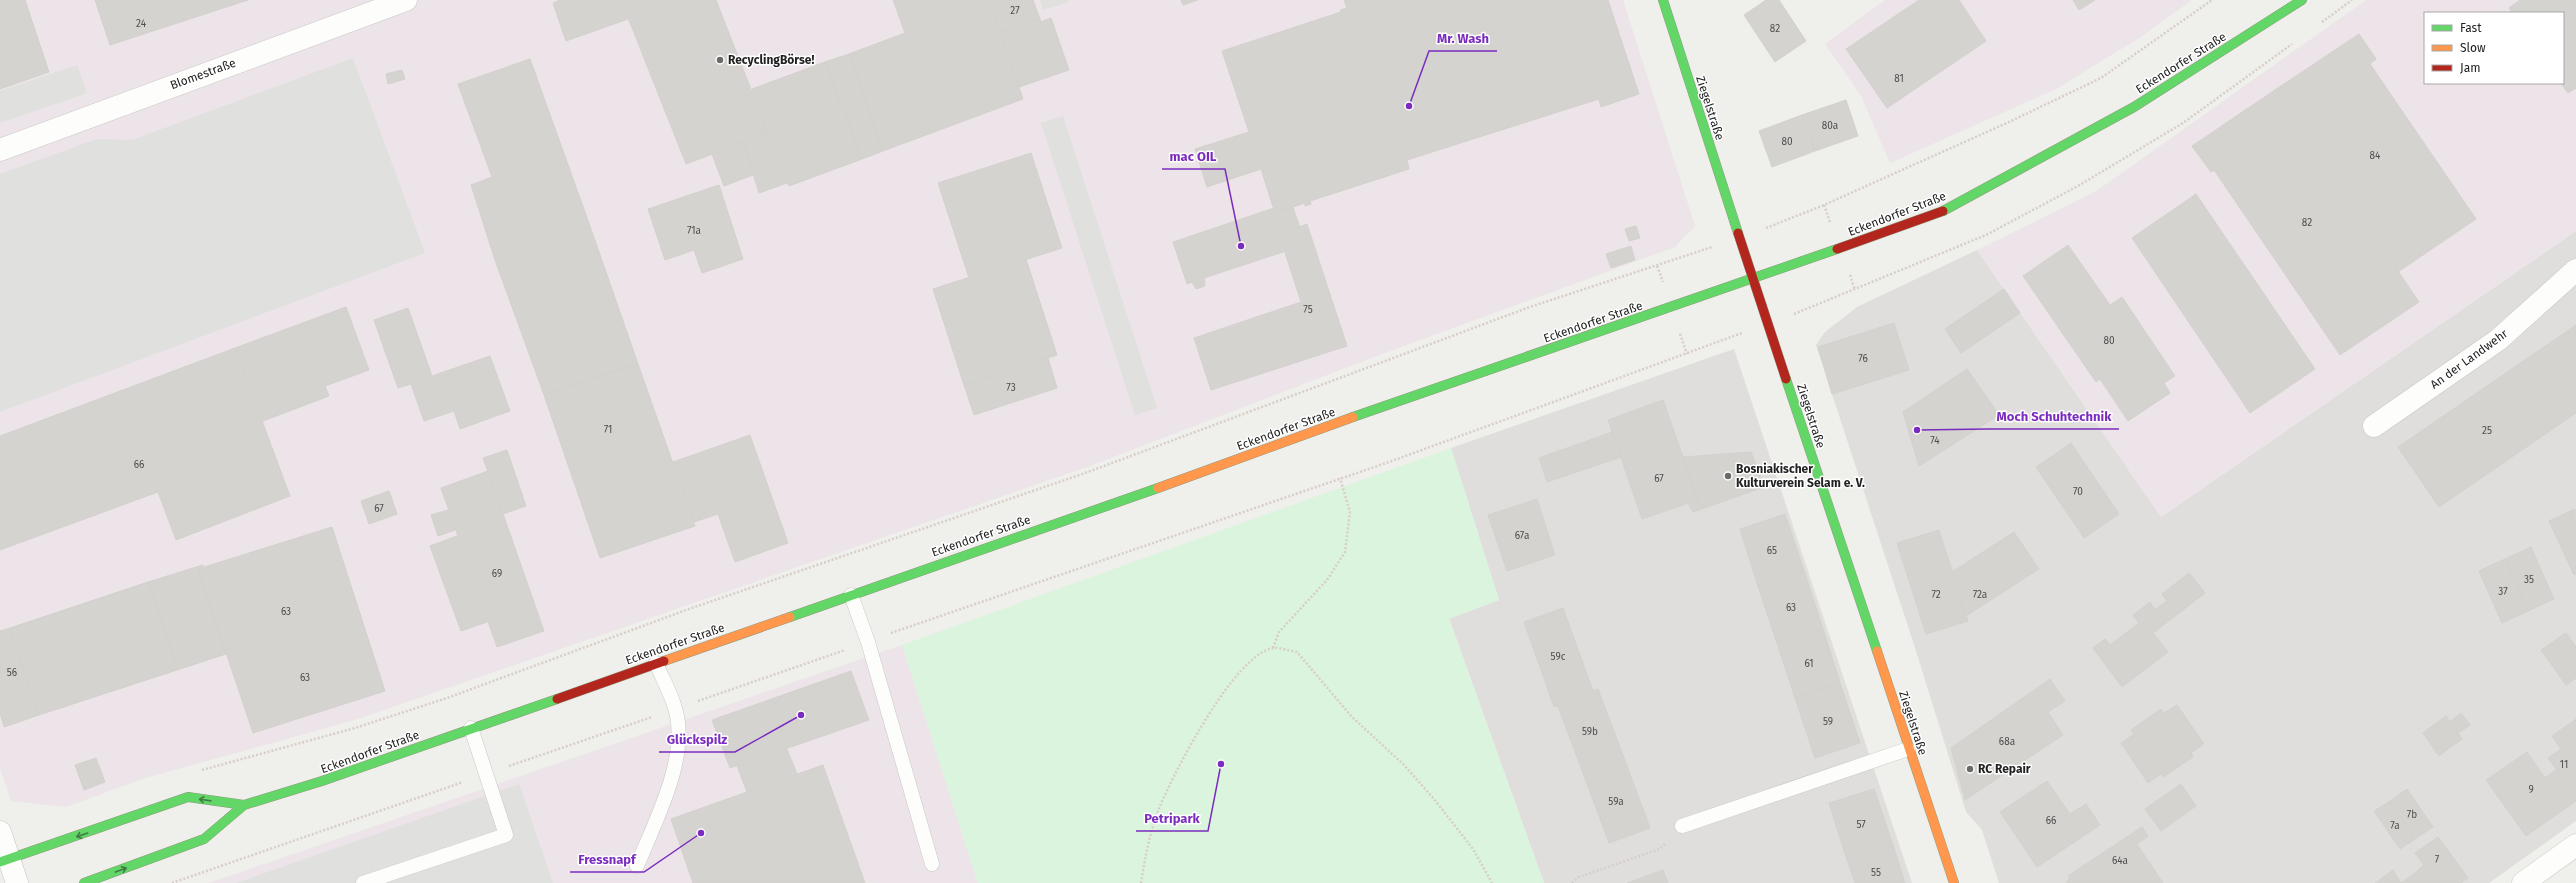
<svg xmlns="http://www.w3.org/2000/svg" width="2576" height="883" viewBox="0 0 2576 883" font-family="'Fira Sans',sans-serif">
<rect width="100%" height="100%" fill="#efefeb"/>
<g fill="#dfdedc">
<polygon points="2576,231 2576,821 2489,883 1999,883 1982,830 1966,812 1916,651 1816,345 1825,332 1857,307 1977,250 2161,517"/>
<polygon points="1734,349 1912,883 1544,883 1449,618 1499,600 1451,448"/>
</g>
<g fill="#ece4e8" fill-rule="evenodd">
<polygon points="0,0 1623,0 1695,226 1675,247 1382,354 1090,466 355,720 142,779 66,807 11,801 0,768"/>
<polygon points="1885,0 2192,0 2141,37 2056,89 1890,163 1861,96 1825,44"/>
<path d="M2366 0H2576V231L2161 517 1977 250 2095 192ZM2425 13H2563V83H2425Z"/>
<polygon points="902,645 978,883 209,883"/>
</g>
<polygon fill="#dbf4de" points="1451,448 1499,600 1449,619 1544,883 978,883 902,645"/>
<g fill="#e0e0de">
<polygon points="1040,0 1068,0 1069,2 1043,10"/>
<polygon points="353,58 425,253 0,412 0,174 97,139 132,140"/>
<polygon points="77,65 87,93 0,123 0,91"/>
<polygon points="1063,116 1157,408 1135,415 1041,123"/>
<polygon points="519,784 553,883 236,883"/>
</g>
<g fill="#d4d3d0" stroke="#d3d1cc">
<polygon points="0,0 25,0 49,72 0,89"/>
<polygon points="95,0 248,0 110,45"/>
<polygon points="560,0 621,0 628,19 566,41 553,3"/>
<polygon points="621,0 716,0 768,133 686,164"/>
<polygon points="893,0 990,0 1023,99 883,151 849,54 905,33"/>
<polygon points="990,0 1033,0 1040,19 1000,32"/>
<polygon points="1181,0 1198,0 1183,5"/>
<polygon points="1344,0 1608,0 1639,94 1601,107 1599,99 1407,160 1409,169 1310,201 1311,204 1305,206 1305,203 1275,213 1261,169 1207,187 1195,149 1249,132 1222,51 1341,12 1340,10 1347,8"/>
<polygon points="1766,0 1779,0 1806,41 1775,62 1744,15"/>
<polygon points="1919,0 1959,0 1986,41 1887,108 1846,49"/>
<polygon points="2073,0 2095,0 2079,10"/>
<polygon points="2520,0 2576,0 2576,88 2568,93 2561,83 2563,83 2563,13 2512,13 2509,8"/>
<polygon points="1051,18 1069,70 1019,87 1000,32 1040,19 1041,22"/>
<polygon points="2359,34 2376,59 2370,64 2476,219 2398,272 2275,90"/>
<polygon points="849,54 883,151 862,159 825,62"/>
<polygon points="530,59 590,226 495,260 471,185 492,177 458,84"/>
<polygon points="825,62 862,159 789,186 787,183 759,193 743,142 768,133 752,89"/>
<polygon points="402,70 405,79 388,84 386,74"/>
<polygon points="2275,90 2419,302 2340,355 2214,170 2211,172 2192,146"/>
<polygon points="1846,100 1858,136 1815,151 1802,115"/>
<polygon points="1802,115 1815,151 1772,167 1759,131"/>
<polygon points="743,142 753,175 724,186 712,154"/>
<polygon points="1031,153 1062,248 969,278 938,183"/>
<polygon points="719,185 743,259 702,273 694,250 665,260 648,209"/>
<polygon points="2196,194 2315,369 2250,413 2132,238"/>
<polygon points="1293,207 1311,261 1292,267 1286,251 1204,278 1205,286 1196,289 1192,282 1187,284 1173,242 1274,208 1275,213"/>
<polygon points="1307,224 1347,346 1211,390 1194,338 1301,302 1279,234"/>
<polygon points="590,226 638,364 544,395 495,260"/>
<polygon points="1636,226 1640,238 1629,241 1625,229"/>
<polygon points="2068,245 2110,305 2122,297 2175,376 2164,383 2170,393 2128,421 2100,379 2096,382 2023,276"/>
<polygon points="1631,246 1635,260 1611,268 1606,254"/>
<polygon points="1026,259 1057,355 964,385 933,289"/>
<polygon points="2004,289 2020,313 1961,353 1945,329"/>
<polygon points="346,307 369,370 325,386 329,396 263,421 235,348"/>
<polygon points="408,308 432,376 490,356 510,411 460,429 454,411 424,421 411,384 398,388 374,320"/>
<polygon points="1894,323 1909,370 1832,394 1818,347"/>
<polygon points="2576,325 2576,413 2439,507 2398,447"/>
<polygon points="235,348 290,496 176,540 158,492 0,550 0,436"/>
<polygon points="1048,358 1057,388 974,415 964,385"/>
<polygon points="638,364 695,526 600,558 544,395"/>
<polygon points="1967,369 1999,415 1919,466 1903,412"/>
<polygon points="1663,400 1698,500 1642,519 1608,420"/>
<polygon points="1612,432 1621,457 1547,482 1539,458"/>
<polygon points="750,435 788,543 735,562 718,514 694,522 673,462"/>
<polygon points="2071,443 2119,514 2084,538 2036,467"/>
<polygon points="507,450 526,506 503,514 483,458"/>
<polygon points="1751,452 1764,487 1693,512 1688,503 1698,500 1683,457"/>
<polygon points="488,471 544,631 497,647 441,488"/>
<polygon points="389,491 397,514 369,524 361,501"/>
<polygon points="1537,499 1555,555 1507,571 1488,515"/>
<polygon points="2575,509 2576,574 2574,575 2549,521"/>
<polygon points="448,510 455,530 438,536 431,515"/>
<polygon points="1785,514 1804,571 1758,586 1740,529"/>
<polygon points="332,527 385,691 253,733 198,569"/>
<polygon points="1939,530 1968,621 1926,634 1897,543"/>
<polygon points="2014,532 2039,569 1966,616 1952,572"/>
<polygon points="457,536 487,622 461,631 430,546"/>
<polygon points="2531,547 2554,599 2528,611 2505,559"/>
<polygon points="2505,559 2528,611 2502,623 2479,571"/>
<polygon points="203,565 203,567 198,569 226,654 177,670 148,582"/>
<polygon points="1804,571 1823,629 1777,643 1758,586"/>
<polygon points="2189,573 2205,593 2153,633 2168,652 2122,687 2093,648 2105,639 2110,645 2139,623 2133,615 2150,602 2155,610 2167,601 2162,594"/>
<polygon points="148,582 177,670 39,715 10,628"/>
<polygon points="1563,608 1593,691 1554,707 1524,622"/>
<polygon points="10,628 39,715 4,727 0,713 0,631"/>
<polygon points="1823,629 1840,683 1795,698 1777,643"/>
<polygon points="2566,633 2576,647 2576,678 2566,685 2541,650"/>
<polygon points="851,671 869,720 730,768 712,720"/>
<polygon points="2050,679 2065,701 2048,712 2063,735 1965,800 1951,748"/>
<polygon points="1840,683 1860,743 1815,758 1795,698"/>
<polygon points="1598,689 1624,758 1583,773 1557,704"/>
<polygon points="2177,705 2204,744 2191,753 2193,757 2163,777 2161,774 2148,783 2121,743 2134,734 2131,730 2161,709 2164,713"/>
<polygon points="2461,713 2470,725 2458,733 2450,722"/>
<polygon points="2446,716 2462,739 2451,747 2435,724"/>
<polygon points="2576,719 2576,797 2548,758 2561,749 2552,736"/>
<polygon points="2435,724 2451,747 2439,756 2423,733"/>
<polygon points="787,749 797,774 747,792 737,766"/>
<polygon points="2527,752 2545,778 2557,769 2576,797 2576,801 2526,836 2486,780"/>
<polygon points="96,758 105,782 84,790 75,765"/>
<polygon points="1624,758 1650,828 1609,843 1583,773"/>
<polygon points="823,765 865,883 693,883 671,819"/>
<polygon points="2047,781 2070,814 2086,804 2100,825 2037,867 2000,812"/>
<polygon points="2181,784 2196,806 2161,831 2145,809"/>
<polygon points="1874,789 1893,845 1847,860 1829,803"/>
<polygon points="2407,789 2433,827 2415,839 2390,801"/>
<polygon points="2390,801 2415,839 2400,849 2374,811"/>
<polygon points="2142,827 2148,836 2137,844 2163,883 2066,883 2070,878 2068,876"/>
<polygon points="2438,837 2468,878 2461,883 2424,883 2416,872 2424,865 2415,853"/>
<polygon points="1893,845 1905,883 1855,883 1847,860"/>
<polygon points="1663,870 1668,883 1627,883"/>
<polygon points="2393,870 2401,883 2416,872 2424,883 2375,883"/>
</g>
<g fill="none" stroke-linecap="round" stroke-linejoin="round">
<defs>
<g id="lane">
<polyline points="851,595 868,642 932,864"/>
<polyline points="1682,826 1908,749"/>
<path d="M637 866C655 821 690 757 675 708 671 693 662 678 656 663"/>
<polyline points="363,883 506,835 471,728"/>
</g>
<g id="street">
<polyline points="0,150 406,0"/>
<polyline points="2374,426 2498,340 2576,270"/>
<polyline points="0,832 17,883"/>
<polyline points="2523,883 2576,845"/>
</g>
<g id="fast">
<polyline points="1663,0 1738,233"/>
<polyline points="1943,211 2134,107 2302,0"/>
<polyline points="1786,379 1877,651"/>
<polyline points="1353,417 1837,249"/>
<polyline points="790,617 1158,488"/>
<polyline points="0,862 188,797 244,805"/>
<polyline points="84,883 204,839 244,805 322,781 557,699"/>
</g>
<g id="slow">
<polyline points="1158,488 1353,417"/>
<polyline points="1877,651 1954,883"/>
<polyline points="664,661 790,617"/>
</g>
<g id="jam">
<polyline points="1738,233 1786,379"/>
<polyline points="1837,249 1943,211"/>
<polyline points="557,699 664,661"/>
</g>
</defs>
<use href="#lane" stroke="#c7c7c5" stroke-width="15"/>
<use href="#street" stroke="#c7c7c5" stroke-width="23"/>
<use href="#fast" stroke="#959a83" stroke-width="10"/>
<use href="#slow" stroke="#959a83" stroke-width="10"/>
<use href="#jam" stroke="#959a83" stroke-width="10"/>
<g stroke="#d8cdc9" stroke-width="2.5" stroke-dasharray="2 2" stroke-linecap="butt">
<polyline points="2322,22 2352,0"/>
<polyline points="1824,205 1830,222"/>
<polyline points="1766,228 1824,205 2009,122 2101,78 2212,0"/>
<polyline points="1657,266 1663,282"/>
<polyline points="1850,275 1855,290"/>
<polyline points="1794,314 1986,235 2078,186 2183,123 2292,44"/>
<polyline points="1680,334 1687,354"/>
<polyline points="891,633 1389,462 1742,333"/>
<polyline points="1273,648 1279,632 1327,580 1345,552 1350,512 1340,478"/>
<polyline points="698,701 845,650"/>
<polyline points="509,766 652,717"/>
<polyline points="202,770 355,728 447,698 689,609 1088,472 1527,308 1712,247"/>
<polyline points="172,883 463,782"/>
<path d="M1141 883C1145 858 1150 830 1160 806 1175 771 1234 655 1273 648 1279 647 1290 651 1297 652L1352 717 1403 764 1434 799 1473 849 1492 883"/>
<polyline points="1572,883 1579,877 1660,849 1666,843"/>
</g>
<use href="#lane" stroke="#fdfdfc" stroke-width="14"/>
<use href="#street" stroke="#fdfdfc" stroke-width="22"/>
<use href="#fast" stroke="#63d668" stroke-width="9"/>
<use href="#slow" stroke="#ff974d" stroke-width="9"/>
<use href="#jam" stroke="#b3261e" stroke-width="9"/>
</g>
<defs><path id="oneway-shaft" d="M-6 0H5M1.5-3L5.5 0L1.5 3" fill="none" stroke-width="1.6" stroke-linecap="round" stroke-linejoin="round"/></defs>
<g stroke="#427c45">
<use href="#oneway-shaft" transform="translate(205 800) rotate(-172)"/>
<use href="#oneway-shaft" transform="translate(82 835) rotate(161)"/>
<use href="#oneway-shaft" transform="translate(121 870) rotate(-20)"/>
</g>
<g fill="#6a6a68" stroke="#fff" stroke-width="1.5">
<circle cx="720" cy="60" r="4"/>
<circle cx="1728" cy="476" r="4"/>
<circle cx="1970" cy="769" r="4"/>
</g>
<g text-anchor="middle" stroke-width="3" stroke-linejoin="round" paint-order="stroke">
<g font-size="10" fill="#4e4e4e">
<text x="1015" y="14">27</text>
<text x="141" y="27">24</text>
<text x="1775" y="32">82</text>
<text x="1899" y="82">81</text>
<text x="1830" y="129">80a</text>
<text x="1787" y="145">80</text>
<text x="2375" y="159">84</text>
<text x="2307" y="226">82</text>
<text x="694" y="234">71a</text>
<text x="1308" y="313">75</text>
<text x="2109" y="344">80</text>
<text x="1863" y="362">76</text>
<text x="1011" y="391">73</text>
<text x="608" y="433">71</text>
<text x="2487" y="434">25</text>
<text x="1935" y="444">74</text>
<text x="139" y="468">66</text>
<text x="1659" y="482">67</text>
<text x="2078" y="495">70</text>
<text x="379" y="512">67</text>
<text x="1522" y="539">67a</text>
<text x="1772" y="554">65</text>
<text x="497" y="577">69</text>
<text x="2529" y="583">35</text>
<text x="2503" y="595">37</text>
<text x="1936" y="598">72</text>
<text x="1980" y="598">72a</text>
<text x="1791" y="611">63</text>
<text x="286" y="615">63</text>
<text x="1558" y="660">59c</text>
<text x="1809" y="667">61</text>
<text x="12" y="676">56</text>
<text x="305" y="681">63</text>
<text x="1828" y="725">59</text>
<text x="1590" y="735">59b</text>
<text x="2007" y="745">68a</text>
<text x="2564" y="768">11</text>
<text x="2531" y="793">9</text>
<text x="1616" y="805">59a</text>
<text x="2412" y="818">7b</text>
<text x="2051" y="824">66</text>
<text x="1861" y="828">57</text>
<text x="2395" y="829">7a</text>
<text x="2437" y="863">7</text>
<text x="2120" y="864">64a</text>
<text x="1876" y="876">55</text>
</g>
<g font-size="12" font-weight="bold" fill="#222" stroke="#fff" text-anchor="start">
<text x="728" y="64">RecyclingBörse!</text>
<text x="1736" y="473">Bosniakischer<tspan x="1736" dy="14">Kulturverein Selam e. V.</tspan></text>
<text x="1978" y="773">RC Repair</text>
</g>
<g font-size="12" fill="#222" stroke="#fff">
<text transform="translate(2181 63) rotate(-32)" y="4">Eckendorfer Straße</text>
<text transform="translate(203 74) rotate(-20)" y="4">Blomestraße</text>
<text transform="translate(1710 108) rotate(72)" y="4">Ziegelstraße</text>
<text transform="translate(1897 214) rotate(-21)" y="4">Eckendorfer Straße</text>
<text transform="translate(1593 322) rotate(-19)" y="4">Eckendorfer Straße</text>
<text transform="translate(2469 359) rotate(-36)" y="4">An der Landwehr</text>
<text transform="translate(1811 416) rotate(72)" y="4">Ziegelstraße</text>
<text transform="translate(1286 429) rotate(-20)" y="4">Eckendorfer Straße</text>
<text transform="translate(981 536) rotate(-19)" y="4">Eckendorfer Straße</text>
<text transform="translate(675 644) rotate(-19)" y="4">Eckendorfer Straße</text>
<text transform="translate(1913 723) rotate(72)" y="4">Ziegelstraße</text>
<text transform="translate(370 752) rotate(-20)" y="4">Eckendorfer Straße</text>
</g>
</g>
<path fill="none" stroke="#7b2cbf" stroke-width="1.5" d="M1409 106L1429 51H1497M1241 246L1225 169H1162M1917 430L1988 429H2119M801 715L735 752H659M1221 764L1208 831H1136M701 833L644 872H570"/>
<g fill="#7b2cbf" stroke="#fff" stroke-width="1.5">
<circle cx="1409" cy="106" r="4"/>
<circle cx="1241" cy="246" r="4"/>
<circle cx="1917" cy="430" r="4"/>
<circle cx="801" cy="715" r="4"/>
<circle cx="1221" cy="764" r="4"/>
<circle cx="701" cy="833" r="4"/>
</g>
<g font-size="13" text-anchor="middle" font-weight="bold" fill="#7b2cbf" stroke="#fff" stroke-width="3" stroke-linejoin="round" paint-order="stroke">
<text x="1463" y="43">Mr. Wash</text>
<text x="1193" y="161">mac OIL</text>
<text x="2054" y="421">Moch Schuhtechnik</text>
<text x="697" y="744">Glückspilz</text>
<text x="1172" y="823">Petripark</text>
<text x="607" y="864">Fressnapf</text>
</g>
<rect x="2424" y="12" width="140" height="72" fill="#ffffff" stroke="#a7a7a7"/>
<rect x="2432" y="25" width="20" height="6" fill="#63d668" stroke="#a7a7a7"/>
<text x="2460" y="32" font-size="12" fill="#222222">Fast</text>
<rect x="2432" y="45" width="20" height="6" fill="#ff974d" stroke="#a7a7a7"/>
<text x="2460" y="52" font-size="12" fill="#222222">Slow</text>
<rect x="2432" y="65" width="20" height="6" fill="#b3261e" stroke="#a7a7a7"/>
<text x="2460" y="72" font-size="12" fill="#222222">Jam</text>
</svg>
